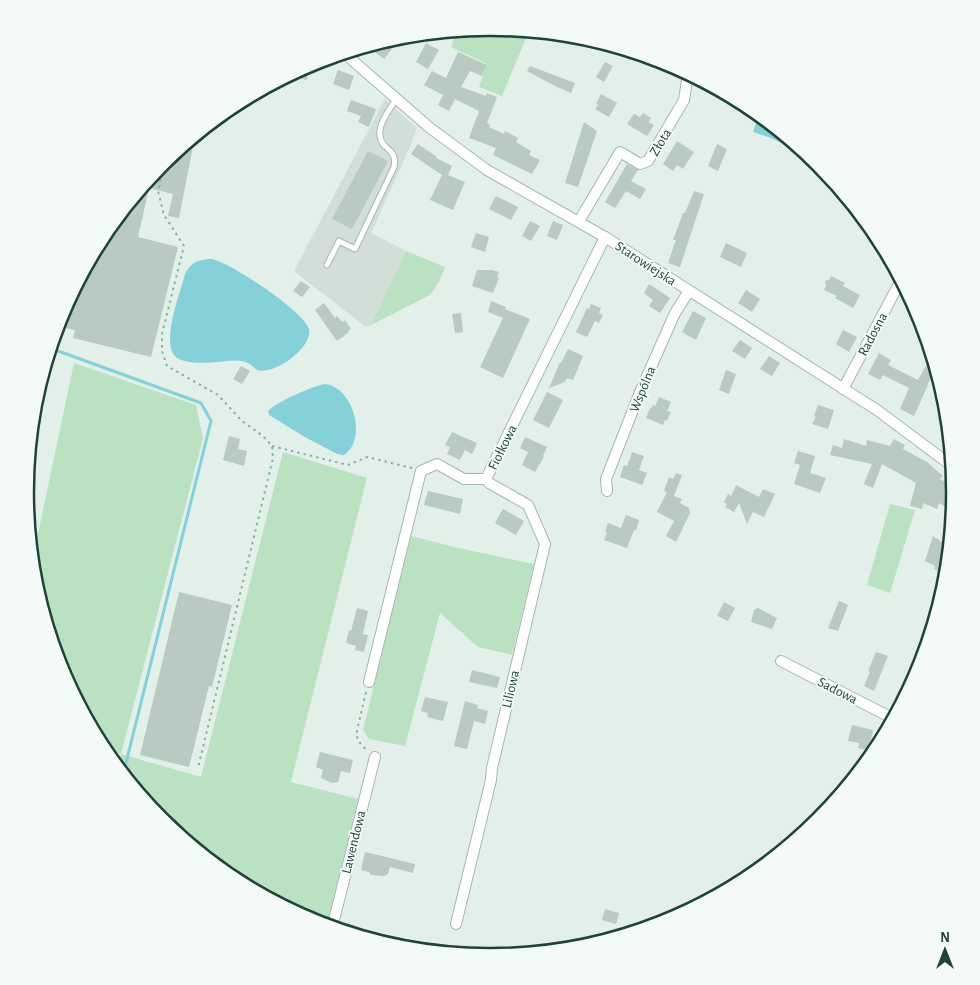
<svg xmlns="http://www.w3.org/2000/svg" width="980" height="985" viewBox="0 0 980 985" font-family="'Alegreya Sans',sans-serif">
<rect width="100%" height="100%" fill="#e3efe9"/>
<polygon fill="#d1dfd8" points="385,99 417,128 410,147 371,233 406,251 371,325 366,327 294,271"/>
<g fill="#bae2c2">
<polygon points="490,28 501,30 502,29 529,31 502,96 479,87 487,64 451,47 457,31"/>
<polygon points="406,251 445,267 439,282 430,295 371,325"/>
<polygon points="74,363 196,405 203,438 121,754 201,777 283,452 367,478 291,782 358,799 327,926 312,922 231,879 161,821 117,768 121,754 101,746 60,670 34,583 32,562"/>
<polygon points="890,504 915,510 890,593 867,585"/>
<polygon points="411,536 458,548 534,564 512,655 478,647 440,613 405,746 369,739 363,730"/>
</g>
<g fill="#85d1da">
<polygon points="759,115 800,148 796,150 771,138 753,132"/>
<path d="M212 259C231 263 304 311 309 329 313 348 273 376 257 370 256 369 252 366 251 365 241 358 230 361 218 362 207 363 182 365 174 355 163 341 178 298 183 281 187 265 195 259 212 259Z"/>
<path d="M325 384C353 387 368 439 344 455L337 454 303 436 269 415 268 411C278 401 311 387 325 384Z"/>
</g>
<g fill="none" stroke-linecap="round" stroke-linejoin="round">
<polyline stroke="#85d1da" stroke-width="3" points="50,348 201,403 211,421 123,775"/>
</g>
<g fill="#b8cac2">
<polygon points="399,36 391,45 393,47 384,59 367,46"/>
<polygon points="426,43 439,50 428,69 416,62"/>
<polygon points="458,52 487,65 482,76 470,71 461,87 486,96 487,93 497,97 487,123 490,125 489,127 504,134 505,131 518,138 516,142 531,151 529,155 540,160 532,174 493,155 496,148 469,138 479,111 455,99 449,111 438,105 443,95 424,85 432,71 446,78"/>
<polygon points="605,62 613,66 604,82 596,77"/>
<polygon points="310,64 307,80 288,76 305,67"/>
<polygon points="530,66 575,83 571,93 555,86 527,71"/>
<polygon points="338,70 354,76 349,90 333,84"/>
<polygon points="601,94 617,103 609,117 595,109 598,105 596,104"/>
<polygon points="351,100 376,109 369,127 358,122 361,116 347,111"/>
<polygon points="643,113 651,118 649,122 654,125 647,136 627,124 634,114 640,117"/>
<polygon points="584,122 597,131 578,187 565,183"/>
<polygon points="195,136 179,218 168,216 173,194 149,188 138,237 178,247 151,357 73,338 75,330 57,326 61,314 104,234 161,164"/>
<polygon points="677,141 694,152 683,169 677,165 673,171 663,164"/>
<polygon points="418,144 437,157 436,158 452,166 448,175 465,182 453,210 430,200 442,175 411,154"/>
<polygon points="717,144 727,149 718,171 708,166"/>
<polygon points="368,151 388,161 352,229 332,219"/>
<polygon points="627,164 638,170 631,181 646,189 640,199 626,191 615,208 605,202"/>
<polygon points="694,191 704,194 680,267 668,263 676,240 673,240 683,213 685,213"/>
<polygon points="496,196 518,207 511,220 489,209"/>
<polygon points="530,221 540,226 531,241 522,236"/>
<polygon points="553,221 563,225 557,240 547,236"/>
<polygon points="476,233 489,237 485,252 471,247"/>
<polygon points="726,243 747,253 741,267 720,257"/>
<polygon points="477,270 492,270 499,272 497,277 499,278 493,293 472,286"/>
<polygon points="831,276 845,283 843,286 860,295 853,308 835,298 837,296 824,290 826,286 825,281 829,280"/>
<polygon points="301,281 310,287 302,297 293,291"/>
<polygon points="649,284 670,298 660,313 649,306 653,300 644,293"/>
<polygon points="746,290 760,299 752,312 738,303"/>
<polygon points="491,301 506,307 505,309 530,319 503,378 480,367 503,318 488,312"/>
<polygon points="324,303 335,318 337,316 342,322 345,320 351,329 348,331 349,332 337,341 315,310"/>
<polygon points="591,304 601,308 599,313 603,315 599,323 595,321 587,337 576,332 587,308 589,309"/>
<polygon points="693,311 706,318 696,340 682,332"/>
<polygon points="461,313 463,332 455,333 452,314"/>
<polygon points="843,330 857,337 849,352 836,344"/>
<polygon points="740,340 752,348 745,359 732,351"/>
<polygon points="568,349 583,356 573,380 567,378 565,382 549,388 560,362 561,363"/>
<polygon points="879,353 891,360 888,365 918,380 932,355 936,368 927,385 928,385 914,416 900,409 909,388 883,375 880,380 868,374"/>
<polygon points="769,356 780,363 772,376 760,369"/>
<polygon points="241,366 250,371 242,384 233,379"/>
<polygon points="726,370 736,374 729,394 719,390"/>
<polygon points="547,392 563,400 549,428 533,420"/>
<polygon points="659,397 671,402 667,411 671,412 667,421 665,420 663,425 646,418 650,408 651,409 653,405 655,406"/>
<polygon points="818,405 834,410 828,429 812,424 816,417 814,416"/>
<polygon points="452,432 477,443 472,454 465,450 460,460 447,454 450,447 445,445"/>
<polygon points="229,436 240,439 238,449 247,451 244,466 223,460"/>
<polygon points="525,437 547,447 543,456 544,457 535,472 522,465 528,452 520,448"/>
<polygon points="844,439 866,446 867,440 890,446 894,439 905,445 903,449 927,462 943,476 940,479 954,487 954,505 951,510 939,503 937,509 923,503 922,509 910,506 916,483 882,464 873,488 864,484 872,464 830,455 833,445 842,448"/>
<polygon points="798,451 815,456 810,473 826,478 820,493 794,484 800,465 794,463"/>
<polygon points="632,452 644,456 639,470 647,473 642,485 620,477 624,465 627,466"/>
<polygon points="676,473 682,475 674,496 682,499 680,503 689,508 690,513 676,542 666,536 674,521 657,512 667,492 664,491 669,477 673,479"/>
<polygon points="736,485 759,497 763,489 775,494 764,517 753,512 747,524 739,503 734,512 725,507 727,504 724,502 728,494 731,496"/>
<polygon points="428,491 463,499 460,514 424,505"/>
<polygon points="503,509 524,521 516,535 495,523"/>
<polygon points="626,515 639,520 636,530 634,530 627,548 604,540 607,533 605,532 608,523 621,528"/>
<polygon points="933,536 948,546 941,556 948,561 943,574 934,569 935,566 925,561"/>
<polygon points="179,592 232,605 212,687 209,686 189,767 140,755"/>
<polygon points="839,601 848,605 838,631 828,628"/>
<polygon points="724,602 735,608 728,621 717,616"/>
<polygon points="357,608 368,611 363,634 368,635 364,652 355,650 356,646 346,643 349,630 351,631"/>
<polygon points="758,608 777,618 772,629 751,622 754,610"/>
<polygon points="876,652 888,656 874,691 864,686 870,672 868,671"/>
<polygon points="472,670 500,677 497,688 469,682"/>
<polygon points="425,697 448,702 443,721 427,717 428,713 421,711"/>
<polygon points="465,701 478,705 477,708 488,711 485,724 474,721 467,749 454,746"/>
<polygon points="852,725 873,730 869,751 858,748 859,743 848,741"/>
<polygon points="320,752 353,760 350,773 341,771 338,782 332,783 321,778 323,770 316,767"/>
<polygon points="365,852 415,864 413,873 390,867 388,874 384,876 371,875 369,872 361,870"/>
<polygon points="605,909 619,913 616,924 602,920"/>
</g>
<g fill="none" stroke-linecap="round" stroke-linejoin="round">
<defs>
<path id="lane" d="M327 265 339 241 355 249 394 167C398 148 381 150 380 136 378 124 390 109 396 99"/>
<g id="street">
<polyline points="344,53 430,128 487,170 605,237 877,410 952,466"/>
<polyline points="579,221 620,152 640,164 648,161 684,100 688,74"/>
<polyline points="843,389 901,280"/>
<polyline points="607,491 606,479 640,392 675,313 689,291"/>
<polyline points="781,661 894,719"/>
<polyline points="369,682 421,471 437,464 464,479 486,479 605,237"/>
<polyline points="456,924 491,780 492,768 545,544 528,505 489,483 486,479"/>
<polyline points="332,928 375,757"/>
</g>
</defs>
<use href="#lane" stroke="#a5b8b0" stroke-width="7"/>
<use href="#street" stroke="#a5b8b0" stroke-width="12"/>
<g stroke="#80b6a2" stroke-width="2" stroke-dasharray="2.5 4" stroke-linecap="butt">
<polyline points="165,160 158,191 164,215 184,246 162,334 162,351 167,366 218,395 242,421 263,436 272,446 273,458 198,768"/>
<polyline points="272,446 348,465 367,457 412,468"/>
<polyline points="366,692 356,735 361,745 367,750"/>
</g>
<use href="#lane" stroke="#fff" stroke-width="5"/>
<use href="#street" stroke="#fff" stroke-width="10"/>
</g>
<g text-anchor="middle" stroke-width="4" stroke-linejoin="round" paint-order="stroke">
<g font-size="14" fill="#204338" stroke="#f4faf7">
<text transform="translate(660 142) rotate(-59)" y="5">Złota</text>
<text transform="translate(646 263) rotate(33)" y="5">Starowiejska</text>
<text transform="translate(872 334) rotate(-62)" y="5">Radosna</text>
<text transform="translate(642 389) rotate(-68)" y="5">Wspólna</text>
<text transform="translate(502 447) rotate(-64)" y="5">Fiołkowa</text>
<text transform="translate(510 689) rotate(-77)" y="5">Liliowa</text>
<text transform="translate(838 690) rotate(27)" y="5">Sadowa</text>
<text transform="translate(353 842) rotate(-76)" y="5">Lawendowa</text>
</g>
</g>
<path d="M0 0H980V985H0ZM34 492a456 456 0 1 1 912 0a456 456 0 1 1-912 0Z" fill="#f4faf7" fill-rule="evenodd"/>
<path fill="none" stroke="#204338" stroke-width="2.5" d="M34 492a456 456 0 1 1 912 0a456 456 0 1 1-912 0Z"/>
<g transform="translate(945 950)" stroke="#f4faf7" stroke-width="4" paint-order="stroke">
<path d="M0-4L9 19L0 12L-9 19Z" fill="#204338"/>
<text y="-8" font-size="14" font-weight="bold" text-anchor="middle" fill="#204338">N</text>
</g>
</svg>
